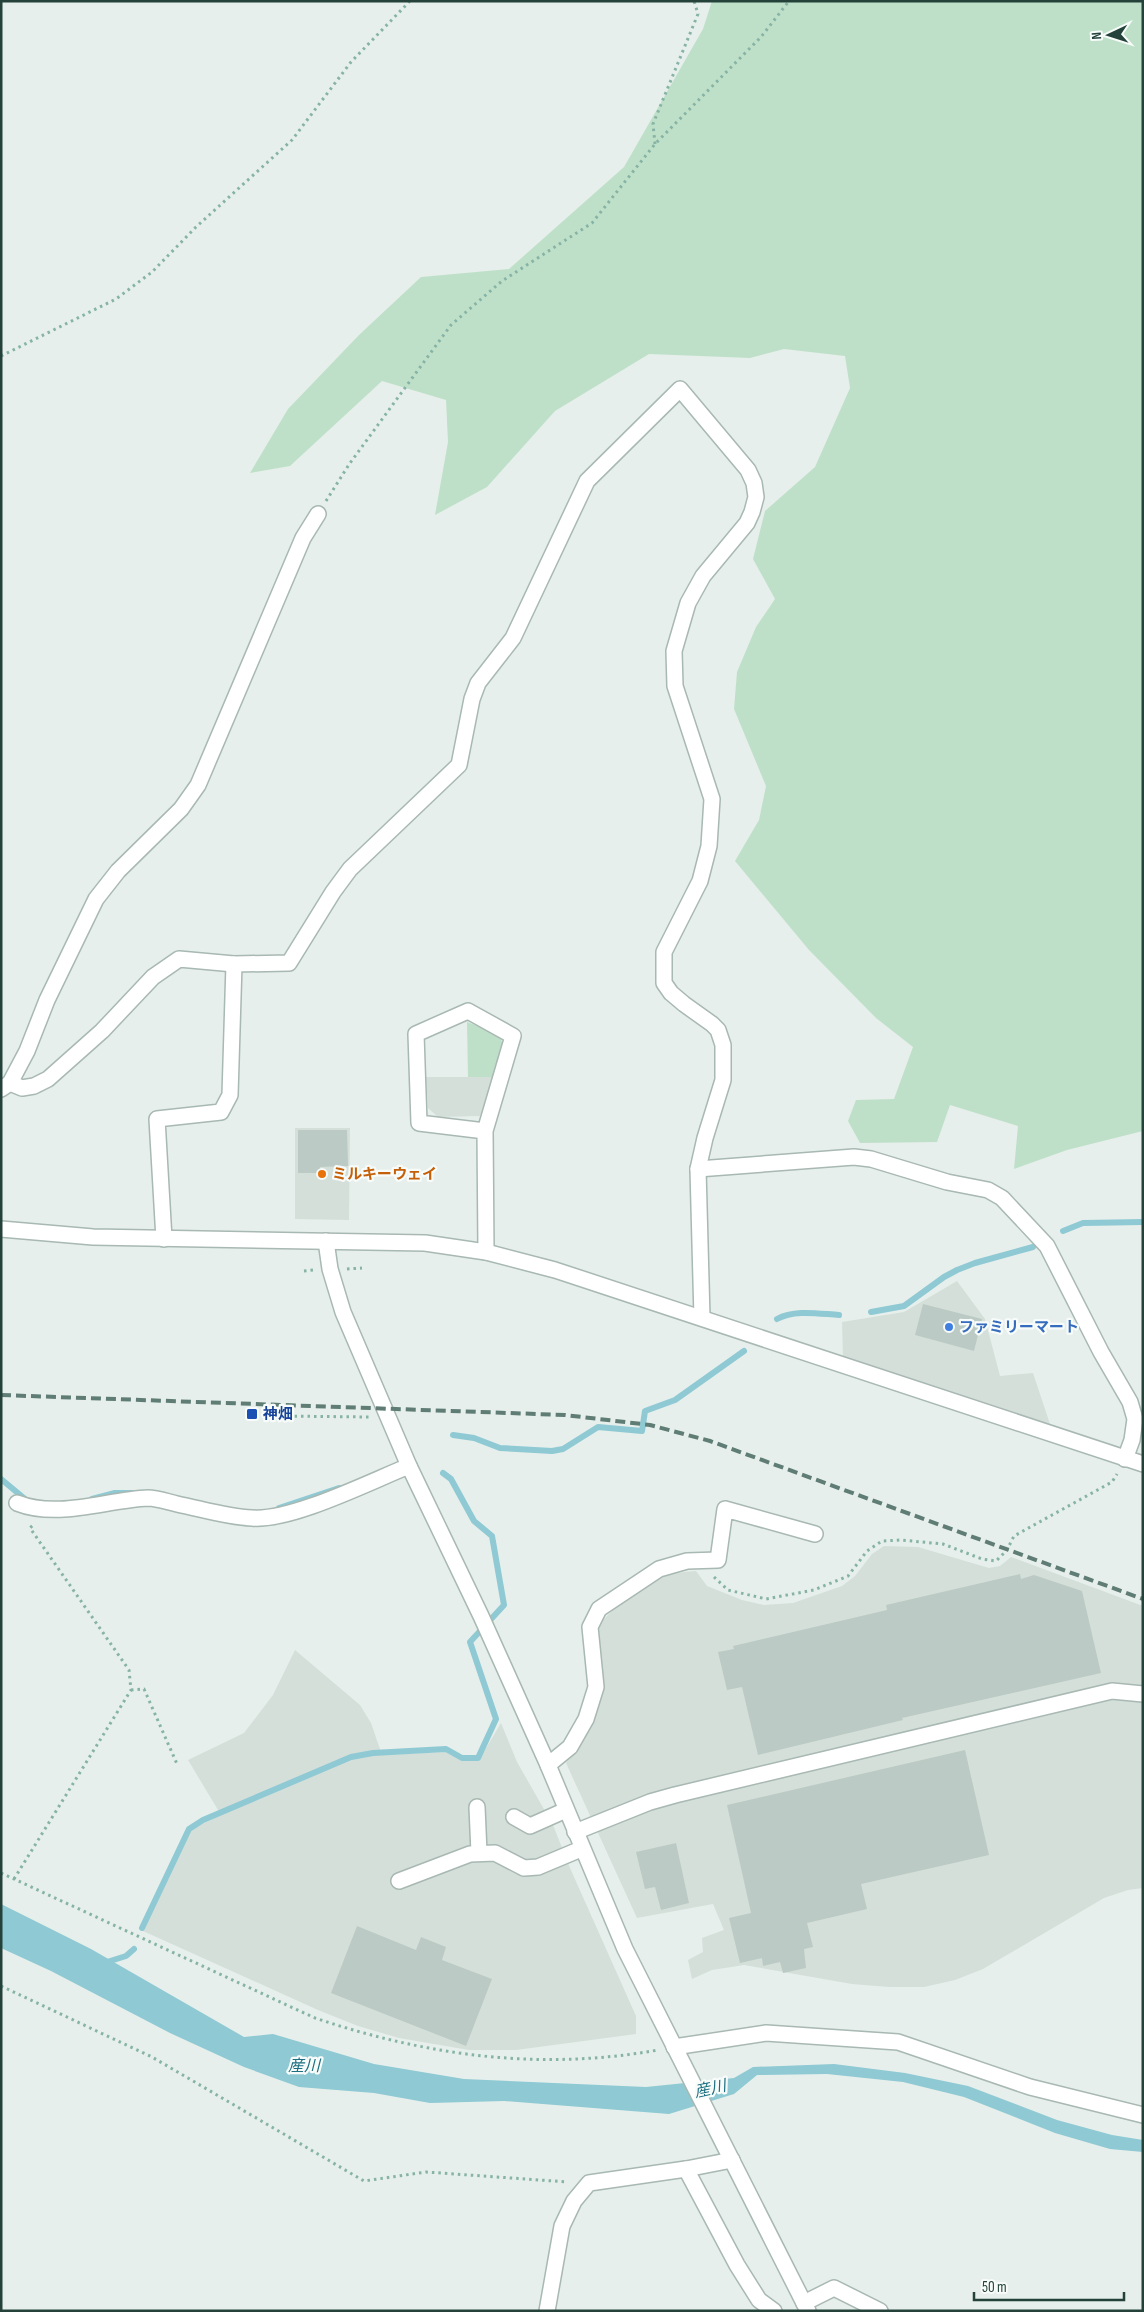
<svg xmlns="http://www.w3.org/2000/svg" width="1144" height="2312" viewBox="0 0 1144 2312" font-family="'Sofia Sans Condensed','Noto Sans JP',sans-serif">
<rect width="100%" height="100%" fill="#e6efeb"/>
<g fill="#d4dfda">
<polygon points="426,1077 493,1077 480,1116 438,1117 428,1108"/>
<polygon points="295,1128 350,1128 349,1220 295,1219"/>
<polygon points="957,1281 985,1319 1000,1376 1033,1373 1050,1424 843,1358 842,1322 904,1312"/>
<polygon points="884,1546 918,1547 989,1568 1000,1566 1011,1557 1143,1606 1143,1888 1128,1890 1104,1898 983,1969 955,1980 924,1987 889,1987 852,1984 744,1965 712,1970 692,1979 688,1960 703,1952 702,1938 724,1930 713,1904 637,1918 566,1763 581,1740 598,1645 598,1630 601,1622 627,1596 652,1580 669,1574 685,1572 696,1571 707,1586 742,1600 764,1605 793,1603 842,1586 855,1576 872,1554"/>
<polygon points="295,1650 360,1705 371,1723 382,1755 446,1752 460,1760 479,1760 501,1723 517,1762 553,1825 570,1868 636,2016 636,2034 516,2050 469,2050 399,2038 358,2026 318,2010 143,1931 188,1836 193,1828 221,1815 188,1760 244,1733 273,1695"/>
</g>
<g fill="#bfe0c8">
<polygon points="712,1 1143,1 1143,1131 1067,1150 1014,1169 1018,1126 950,1105 937,1142 860,1143 848,1121 856,1100 894,1099 913,1047 876,1018 809,950 735,861 759,820 766,786 734,709 737,672 756,627 775,599 753,559 765,511 815,467 850,388 845,356 784,349 750,358 649,354 555,411 487,487 435,515 448,442 446,400 382,381 290,466 250,473 288,409 359,335 421,277 509,269 624,167 703,29"/>
<polygon points="467,1022 499,1034 504,1047 493,1077 468,1077"/>
</g>
<polygon fill="#8ec9d4" points="1,1904 91,1949 244,2037 273,2034 374,2064 464,2079 646,2087 734,2078 753,2067 834,2064 905,2073 968,2086 1057,2120 1112,2135 1143,2140 1143,2152 1110,2149 1055,2133 964,2097 903,2082 827,2074 757,2075 734,2094 669,2114 504,2101 430,2103 374,2093 299,2087 244,2067 170,2033 51,1971 1,1948"/>
<g fill="none" stroke-linecap="round" stroke-linejoin="round">
<g stroke="#8ec9d4" stroke-width="6">
<polyline points="1063,1231 1083,1223 1143,1222"/>
<polyline points="871,1312 904,1306 944,1277 957,1270 975,1263 1033,1247"/>
<path d="M777 1319C795 1309 820 1314 839 1315"/>
<polyline points="453,1435 474,1438 500,1448 552,1451 563,1449 598,1427 642,1431 645,1411 675,1400 744,1351"/>
<polyline points="1,1479 25,1499"/>
<polyline points="92,1499 115,1493 132,1493"/>
<polyline points="279,1508 339,1488"/>
<polyline points="142,1928 189,1829 203,1820 351,1757 373,1753 446,1749 462,1758 478,1758 496,1719 470,1642 504,1605 492,1536 474,1521 451,1479 443,1473"/>
<polyline points="104,1963 126,1956 134,1949"/>
</g>
</g>
<g fill="#bbcac4">
<polygon points="298,1130 347,1130 348,1166 320,1167 321,1173 298,1173"/>
<polygon points="923,1304 982,1319 974,1351 915,1335"/>
<polygon points="1020,1574 1021,1579 1034,1575 1082,1591 1101,1673 902,1718 903,1720 758,1755 742,1687 727,1690 718,1652 734,1649 733,1646 887,1610 886,1605"/>
<polygon points="965,1750 989,1855 861,1884 867,1909 807,1923 813,1947 804,1949 806,1968 783,1973 780,1962 763,1966 762,1958 740,1963 729,1918 751,1913 727,1805"/>
<polygon points="676,1843 689,1903 661,1910 655,1887 645,1889 636,1852"/>
<polygon points="357,1926 416,1950 421,1937 446,1947 442,1960 492,1979 466,2046 331,1993"/>
</g>
<g fill="none" stroke-linecap="round" stroke-linejoin="round">
<defs>
<g id="minor">
<polyline points="10,1083 22,1088 34,1086 48,1079 102,1031 153,977 179,959 234,964 289,963 333,892 350,869 459,765 472,699 478,683 513,638 587,481 680,389 748,470 754,483 756,497 752,512 747,523 703,576 688,603 674,651 675,686 712,799 709,846 700,881 664,952 664,983 671,993 684,1004 712,1024 718,1030 723,1045 723,1080 705,1138 698,1169 702,1318"/>
<polyline points="1,1089 10,1083 27,1051 47,1000 96,899 118,871 181,809 198,785 303,538 318,514"/>
<polyline points="485,1131 419,1123 416,1034 468,1011 513,1036 485,1131 486,1252"/>
<polyline points="698,1169 854,1157 871,1159 947,1182 988,1190 1002,1198 1047,1246 1101,1352 1130,1402 1135,1419 1132,1440 1125,1459"/>
<polyline points="1,1229 93,1237 425,1243 486,1252 555,1270 1143,1464"/>
<polyline points="164,1239 157,1119 221,1112 230,1095 234,964"/>
<polyline points="326,1241 330,1269 343,1312 409,1466 481,1616 548,1765 625,1949 808,2311"/>
<path d="M17 1503C58 1519 105 1500 148 1498 157 1498 168 1502 177 1504 202 1509 227 1517 252 1518 292 1521 369 1482 409 1466"/>
<polyline points="548,1765 570,1747 586,1719 596,1687 590,1627 599,1609 659,1569 687,1561 718,1560 725,1509 815,1534"/>
<polyline points="477,1807 479,1853"/>
<polyline points="514,1817 530,1826 566,1810"/>
<polyline points="575,1832 650,1802 675,1795 1112,1691 1143,1694"/>
<polyline points="399,1881 470,1854 495,1853 524,1868 538,1867 581,1849"/>
<polyline points="674,2047 766,2033 898,2042 1030,2087 1143,2115"/>
<polyline points="686,2169 737,2265 759,2300 774,2311"/>
<polyline points="804,2303 834,2288 880,2311"/>
<polyline points="547,2311 562,2226 574,2201 589,2183 686,2169 732,2160"/>
</g>
</defs>
<use href="#minor" stroke="#a8b8b2" stroke-width="18"/>
<g stroke="#86b3a5" stroke-width="3" stroke-dasharray="2.5 4" stroke-linecap="butt">
<polyline points="655,144 653,124 698,14 694,1"/>
<polyline points="1,356 116,299 152,272 196,227 292,140 351,62 410,1"/>
<polyline points="326,501 350,463 451,325 502,281 592,223 655,144 761,37 789,1"/>
<polyline points="347,1269 362,1268"/>
<polyline points="304,1271 313,1270"/>
<polyline points="275,1416 369,1417"/>
<polyline points="714,1577 728,1590 766,1599 814,1590 848,1576 867,1551 882,1541 901,1540 943,1544 982,1559 996,1561 1007,1550 1014,1536 1112,1482 1117,1474"/>
<polyline points="131,1690 144,1689 177,1764"/>
<path d="M1 1873 315 2018C428 2056 540 2071 658 2050"/>
<polyline points="14,1879 131,1690 129,1670 30,1528 33,1525"/>
<polyline points="1,1986 152,2057 364,2181 426,2172 568,2182"/>
</g>
<use href="#minor" stroke="#fff" stroke-width="15"/>
<polyline stroke="#5f7d75" stroke-width="4" stroke-dasharray="10 5" stroke-linecap="butt" points="1,1395 565,1415 650,1425 710,1441 1143,1599"/>
</g>
<circle fill="#e8710a" stroke="#f7fbf9" stroke-width="2" cx="322" cy="1174" r="5"/>
<circle fill="#3f7fe0" stroke="#f7fbf9" stroke-width="2" cx="949" cy="1327" r="5"/>
<rect fill="#1a4fb4" stroke="#f7fbf9" stroke-width="2" x="246" y="1408" width="12" height="12" rx="2.5"/>
<g text-anchor="middle" stroke-width="4.5" stroke-linejoin="round" paint-order="stroke">
<g font-size="15" font-weight="bold" fill="#c56008" stroke="#f7fbf9" text-anchor="start">
<text x="332" y="1179">ミルキーウェイ</text>
</g>
<g font-size="15" font-weight="bold" fill="#366cbe" stroke="#f7fbf9" text-anchor="start">
<text x="959" y="1332">ファミリーマート</text>
</g>
<g font-size="15" font-weight="bold" fill="#164399" stroke="#f7fbf9" text-anchor="start">
<text x="263" y="1419">神畑</text>
</g>
<g font-size="16" font-style="italic" fill="#1c6f80" stroke="#f7fbf9">
<text x="304" y="2071">産川</text>
<text transform="translate(710 2088) rotate(-12)" y="6">産川</text>
</g>
</g>
<rect width="1144" height="2312" fill="none" stroke="#24423a" stroke-width="5"/>
<g transform="translate(1109 35) rotate(266)" stroke="#f7fbf9" stroke-width="4" paint-order="stroke">
<path d="M0-4L9 19L0 12L-9 19Z" fill="#24423a"/>
<text y="-8" font-size="14" font-weight="bold" text-anchor="middle" fill="#24423a">N</text>
</g>
<path d="M974 2292v8h150v-8" fill="none" stroke="#24423a" stroke-width="2.5"/>
<text x="982" y="2292" font-size="15" fill="#24423a" stroke="#f7fbf9" stroke-width="4" paint-order="stroke">50 m</text>
</svg>
